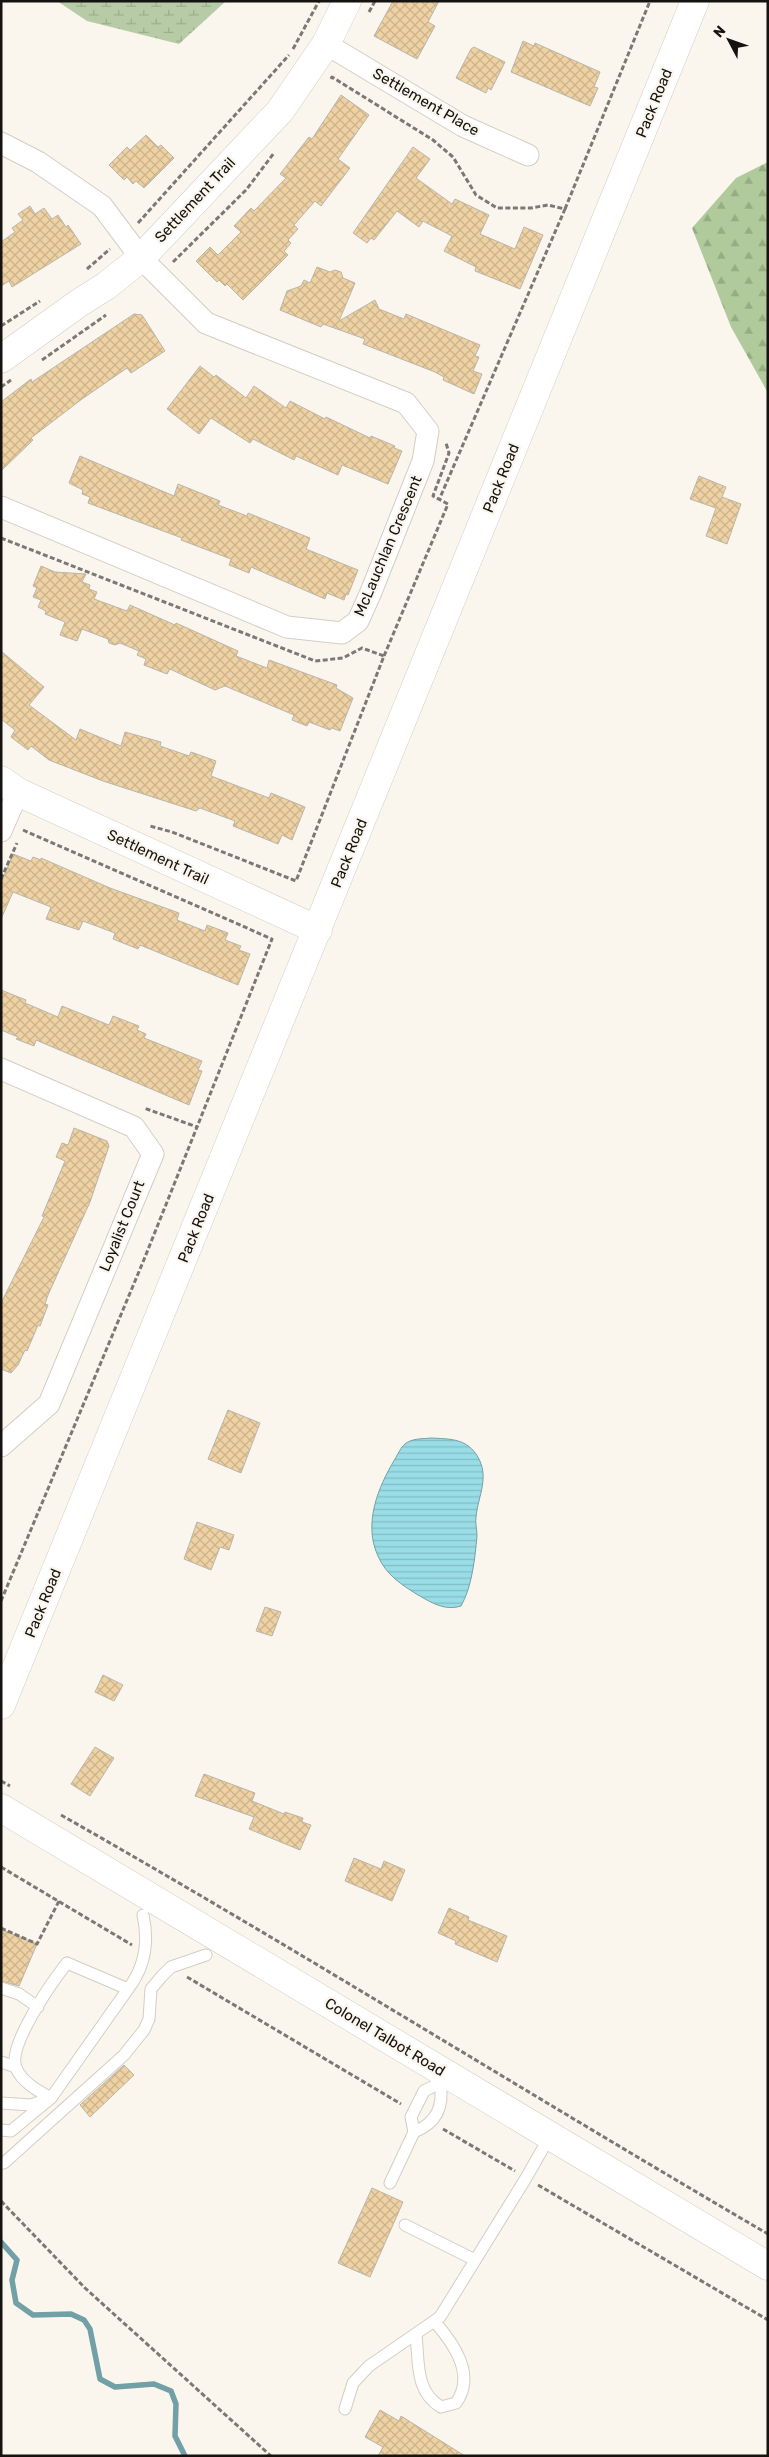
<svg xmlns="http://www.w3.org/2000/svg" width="769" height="2457" viewBox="0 0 769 2457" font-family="Rubik,sans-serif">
<defs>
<pattern id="forest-firs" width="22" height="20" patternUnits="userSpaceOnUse" patternTransform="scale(1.25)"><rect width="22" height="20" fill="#b0ca9b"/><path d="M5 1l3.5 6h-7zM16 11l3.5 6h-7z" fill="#96ad84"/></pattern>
<pattern id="wetland-marsh" width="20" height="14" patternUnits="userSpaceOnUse" patternTransform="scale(1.25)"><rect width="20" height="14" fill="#b7cba6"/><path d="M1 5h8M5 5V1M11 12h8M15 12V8" fill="none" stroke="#9cad8e"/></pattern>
<pattern id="water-rules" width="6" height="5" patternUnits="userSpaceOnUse" patternTransform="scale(1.25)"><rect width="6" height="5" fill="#99dde6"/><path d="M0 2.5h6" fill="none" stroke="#83bdc4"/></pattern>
<pattern id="building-cross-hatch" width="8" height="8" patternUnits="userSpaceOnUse" patternTransform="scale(1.25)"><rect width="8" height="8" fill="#eed2a3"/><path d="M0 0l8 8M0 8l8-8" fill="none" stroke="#cbb38b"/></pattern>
</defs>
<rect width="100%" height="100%" fill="#fbf6ed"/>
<polygon fill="url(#forest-firs)" points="768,162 768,393 731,327 692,228 736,178"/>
<polygon fill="url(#wetland-marsh)" points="57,1 226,1 179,44 87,21"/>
<path fill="url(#water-rules)" stroke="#71a0a6" d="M431 1438C448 1439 465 1438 476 1454 491 1476 478 1495 476 1517 475 1523 477 1529 477 1536 475 1558 472 1587 461 1606 445 1611 432 1603 418 1595 402 1585 386 1575 378 1556 363 1524 378 1487 395 1459 398 1454 401 1447 405 1444 412 1438 423 1439 431 1438Z"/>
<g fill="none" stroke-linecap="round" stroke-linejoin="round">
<polyline stroke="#71a0a6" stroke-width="5.5" points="1,2242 17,2260 12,2280 16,2303 33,2315 71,2314 84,2320 90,2329 100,2379 115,2387 154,2384 171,2391 176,2404 175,2436 185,2456"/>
</g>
<g fill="url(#building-cross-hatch)" stroke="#bab5ac">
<polygon points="393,1 439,1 428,22 435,26 417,59 374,36"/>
<polygon points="523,41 534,46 535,43 600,72 594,87 598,88 590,106 511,72"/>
<polygon points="474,47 505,62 491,90 488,88 486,93 456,78 471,49"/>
<polygon points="341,95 369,115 338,159 350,168 321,206 315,201 294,225 298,229 288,240 291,243 284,251 288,255 243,300 227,284 225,286 219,280 217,282 196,261 210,247 218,255 241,232 234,226 251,208 254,211 286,178 280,174 309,137 312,139"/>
<polygon points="146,135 158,147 161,145 174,158 144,188 136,181 133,184 127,177 124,180 109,165 127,147 130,150"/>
<polygon points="413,147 430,159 416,178 452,204 455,199 489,215 480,234 515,249 524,227 543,235 520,289 475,271 476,267 444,251 452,236 423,221 419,227 397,211 374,240 371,238 367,243 353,233"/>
<polygon points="30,206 35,214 44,208 52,219 58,215 66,227 68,225 81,244 12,287 9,281 1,286 1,242 15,232 12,228 23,220 18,214"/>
<polygon points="317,267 330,272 335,270 341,272 343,278 355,283 339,321 375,300 379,309 404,319 406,314 480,345 475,356 479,357 473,371 482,374 474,394 443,380 444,377 435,372 363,344 365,339 323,324 321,327 280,310 287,291 301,286 304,280 310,283"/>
<polygon points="134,314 142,315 165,351 131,373 127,368 82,399 31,438 33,440 1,471 1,402 31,379 32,382"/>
<polygon points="200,366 214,377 216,375 246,398 254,386 286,408 290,401 325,419 326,417 370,438 371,436 395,446 394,448 402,451 388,484 342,465 338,475 296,456 294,460 253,439 250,443 211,418 199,434 167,409"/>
<polygon points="80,456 174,496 178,484 220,501 218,505 247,516 248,513 310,538 306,549 358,570 348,595 346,594 344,600 327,593 325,599 251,567 249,573 229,565 231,559 181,540 182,538 88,503 90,497 82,494 83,490 69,483"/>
<polygon points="699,476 726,487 722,497 741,504 727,544 706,536 716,508 690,499"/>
<polygon points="41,566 55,572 86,574 82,582 90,585 89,589 97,592 94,599 127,611 130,605 175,625 176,623 238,651 236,656 267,668 269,660 337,685 336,688 353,698 340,731 332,728 330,730 309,722 307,726 292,720 294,715 225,686 215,690 170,669 167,674 144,665 146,659 137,655 139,651 120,643 115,645 109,643 108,639 82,629 77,641 60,635 65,622 45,614 46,611 38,607 41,600 33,597 37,588 33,586"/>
<polygon points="1,651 44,687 29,705 76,740 80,729 121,746 125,732 161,742 160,746 189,756 191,752 216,761 211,776 269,798 271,793 305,807 292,840 282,835 278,844 233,826 235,821 200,808 196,811 103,781 49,760 31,746 28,750 11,737 15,730 1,719"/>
<polygon points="13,854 31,861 33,857 41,860 41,858 110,888 179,913 177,920 205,931 207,925 228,933 225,940 241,946 239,950 250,954 238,985 140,945 138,949 113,939 115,933 83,921 79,930 46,919 51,907 13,892 1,919 1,883"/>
<polygon points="1,990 26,1000 25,1003 58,1017 62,1006 109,1025 113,1016 139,1026 137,1030 146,1034 144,1038 202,1061 198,1070 202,1071 189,1105 36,1040 34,1046 16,1039 18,1037 1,1030"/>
<polygon points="74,1128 107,1141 109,1146 90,1202 48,1295 45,1304 48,1305 40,1326 38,1325 27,1351 25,1350 18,1365 11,1373 1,1369 1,1303 44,1217 42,1216 65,1161 56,1157 62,1143 68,1145"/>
<polygon points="228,1410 260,1423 241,1473 208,1459"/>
<polygon points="197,1522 234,1535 229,1550 220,1547 211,1570 184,1559"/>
<polygon points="265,1607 281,1612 272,1636 256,1631"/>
<polygon points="103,1675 123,1685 114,1701 95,1692"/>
<polygon points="95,1747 114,1758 90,1796 71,1784"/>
<polygon points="204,1774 255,1793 252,1801 284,1814 285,1812 303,1818 302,1822 311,1825 300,1850 249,1829 254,1817 195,1796"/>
<polygon points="354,1858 381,1869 384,1861 405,1870 392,1901 345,1881"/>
<polygon points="449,1908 469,1917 468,1920 507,1936 497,1962 455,1944 456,1941 438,1933"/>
<polygon points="1,1929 37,1944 19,1986 1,1981"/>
<polygon points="124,2065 134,2075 90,2117 80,2105"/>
<polygon points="372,2188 403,2202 370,2277 338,2263"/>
<polygon points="380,2410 399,2421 401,2416 465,2456 378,2456 383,2447 365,2437"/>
</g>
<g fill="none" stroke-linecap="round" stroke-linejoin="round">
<defs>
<g id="lane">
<polyline points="1,1988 19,1994 38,2007"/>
<polyline points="1,2062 16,2067"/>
<path d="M1 2103 31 2105 51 2098C38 2091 22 2082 16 2068 7 2046 52 1982 67 1963L128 1989C145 1967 149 1942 143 1915"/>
<polyline points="1,2130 11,2131 51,2098 128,1989"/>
<path d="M414 2132C437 2123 444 2106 440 2083"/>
<polyline points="1,2163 4,2163 124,2055 144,2030 149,2019 151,1989 162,1976 171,1967 206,1955"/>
<polyline points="390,2183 414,2132 411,2117 424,2091 440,2083 446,2073"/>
<polyline points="405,2225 475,2260"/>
<path d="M416 2335C419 2362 415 2392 441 2407L456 2403C476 2375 454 2344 435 2322"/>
<polyline points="345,2409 353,2383 369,2366 440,2317 526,2178 550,2136"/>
</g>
<g id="street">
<polyline points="326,44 463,126 528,155"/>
<polyline points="1,143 38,162 102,206 141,258 206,323 406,403 428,431 423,461 371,592 358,621 342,633 287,627 1,507"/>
<polyline points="1,831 18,792"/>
<polyline points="1,1069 134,1127 153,1154 49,1404 1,1446"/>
</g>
<g id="secondary">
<polyline points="1,359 79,303 106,286 141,258 280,111 326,44 347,1"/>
<polyline points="1,780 18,792 318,930"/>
<polyline points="1,1705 695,1"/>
<polyline points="1,1808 768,2266"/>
</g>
</defs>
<use href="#lane" stroke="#d3cec5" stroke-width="13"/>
<use href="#street" stroke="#d3cec5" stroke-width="23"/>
<use href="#secondary" stroke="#d3cec5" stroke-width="29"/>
<g stroke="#7c7974" stroke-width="3" stroke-dasharray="5 2.5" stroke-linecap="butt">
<polyline points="369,12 375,1"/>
<polyline points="293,49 319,1"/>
<polyline points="331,79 332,77 433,140 453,157 476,195 497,208 531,208 548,205 565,209 439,500"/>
<polyline points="565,209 650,1"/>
<polyline points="138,223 289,55"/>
<polyline points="173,262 246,190 274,153"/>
<polyline points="87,269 110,249"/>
<polyline points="1,326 40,301"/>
<polyline points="42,360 106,315"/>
<polyline points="1,387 11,380"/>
<polyline points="1,538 315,661 343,658 362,648 384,656 296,881 172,832 150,826"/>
<polyline points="384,656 448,504 433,496 449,453 446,443"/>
<polyline points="23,830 272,939 197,1127"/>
<polyline points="1,879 17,843"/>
<polyline points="1,1601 143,1262 197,1127 144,1108"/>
<polyline points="1,1781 10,1786"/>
<path d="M61 1815C299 1950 531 2096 768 2234"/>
<polyline points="1,1867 132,1945"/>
<polyline points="1,1928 37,1944 59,1901"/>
<polyline points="187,1977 401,2104"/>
<polyline points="443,2129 515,2171"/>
<polyline points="538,2185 768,2320"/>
<polyline points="1,2201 85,2288 271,2456"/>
</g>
<use href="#lane" stroke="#fff" stroke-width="11"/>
<use href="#street" stroke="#fff" stroke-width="21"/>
<use href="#secondary" stroke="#fff" stroke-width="28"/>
</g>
<g text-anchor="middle" stroke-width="4.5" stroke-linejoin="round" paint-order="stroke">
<g font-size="15" fill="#141310" stroke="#fbf6ed">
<text transform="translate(426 102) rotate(30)" y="5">Settlement Place</text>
<text transform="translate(654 103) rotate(-68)" y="5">Pack Road</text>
<text transform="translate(195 200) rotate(-47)" y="5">Settlement Trail</text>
<text transform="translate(501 478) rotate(-68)" y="5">Pack Road</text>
<text transform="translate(388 546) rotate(-67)" y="5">McLauchlan Crescent</text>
<text transform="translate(349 853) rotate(-68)" y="5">Pack Road</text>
<text transform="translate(158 857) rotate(25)" y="5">Settlement Trail</text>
<text transform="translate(122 1226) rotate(-68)" y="5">Loyalist Court</text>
<text transform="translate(196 1228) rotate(-68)" y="5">Pack Road</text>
<text transform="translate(43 1603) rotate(-68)" y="5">Pack Road</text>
<text transform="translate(385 2037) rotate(31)" y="5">Colonel Talbot Road</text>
</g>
</g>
<rect width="769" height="2457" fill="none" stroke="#141310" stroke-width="5"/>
<g transform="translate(729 40) rotate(311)" stroke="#fbf6ed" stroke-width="4" paint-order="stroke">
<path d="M0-4L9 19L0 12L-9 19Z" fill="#141310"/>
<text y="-8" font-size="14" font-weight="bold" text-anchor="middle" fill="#141310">N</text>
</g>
</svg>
